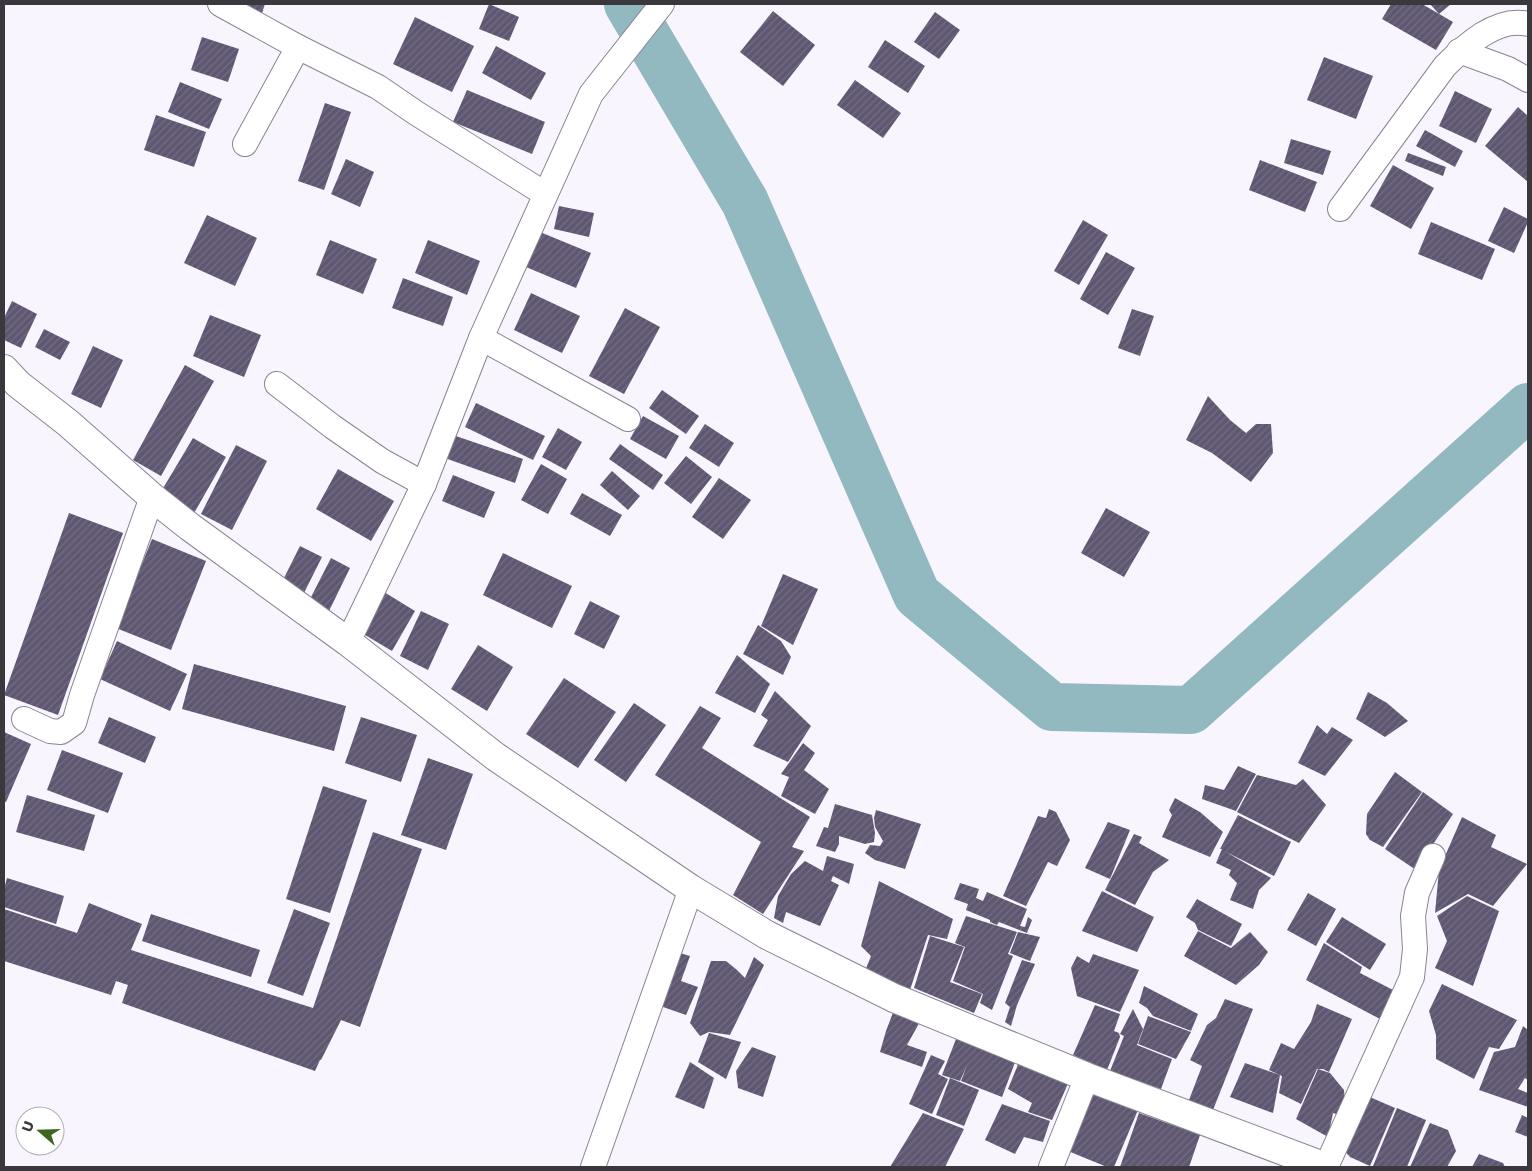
<svg xmlns="http://www.w3.org/2000/svg" width="1532" height="1171" viewBox="0 0 1532 1171" font-family="'Golos Text',sans-serif">
<defs>
<pattern id="building-hatch" width="6" height="6" patternUnits="userSpaceOnUse" patternTransform="scale(1.25)"><rect width="6" height="6" fill="#5f5771"/><path d="M-1 1l2-2M0 6l6-6M5 7l2-2" fill="none" stroke="#736d82"/></pattern>
</defs>
<rect width="100%" height="100%" fill="#f8f5ff"/>
<g fill="none" stroke-linecap="round" stroke-linejoin="round">
<polyline stroke="#92b8c0" stroke-width="48" points="628,4 745,202 917,595 1052,707 1191,710 1528,407"/>
</g>
<g fill="url(#building-hatch)">
<polygon points="230,4 265,4 261,16"/>
<polygon points="489,4 519,17 509,41 479,29"/>
<polygon points="1391,4 1422,4 1453,22 1436,50 1382,19"/>
<polygon points="1430,4 1451,4 1439,14"/>
<polygon points="773,11 815,45 783,86 740,52"/>
<polygon points="935,12 960,30 939,59 914,42"/>
<polygon points="415,17 474,46 452,92 393,64"/>
<polygon points="202,37 239,49 228,82 191,70"/>
<polygon points="885,40 925,66 908,93 868,67"/>
<polygon points="496,46 546,73 531,100 482,73"/>
<polygon points="1324,57 1373,76 1356,119 1307,100"/>
<polygon points="855,80 901,113 883,138 837,105"/>
<polygon points="180,82 222,99 209,129 168,112"/>
<polygon points="467,90 545,122 532,154 453,122"/>
<polygon points="1455,91 1492,109 1476,143 1439,126"/>
<polygon points="325,103 351,112 324,190 298,181"/>
<polygon points="1518,107 1528,116 1528,182 1485,146"/>
<polygon points="156,115 206,132 194,167 144,150"/>
<polygon points="1425,130 1463,151 1455,167 1416,146"/>
<polygon points="1291,139 1331,151 1323,175 1284,163"/>
<polygon points="1408,153 1446,167 1443,176 1405,161"/>
<polygon points="346,159 374,172 360,207 331,194"/>
<polygon points="1260,160 1317,182 1305,212 1249,190"/>
<polygon points="1393,165 1434,188 1411,229 1370,206"/>
<polygon points="559,206 594,213 589,237 554,229"/>
<polygon points="1504,207 1528,219 1528,222 1514,253 1488,241"/>
<polygon points="207,215 257,238 235,286 184,263"/>
<polygon points="1083,220 1108,235 1079,285 1054,271"/>
<polygon points="1431,222 1495,249 1482,280 1418,254"/>
<polygon points="540,232 591,253 576,288 526,267"/>
<polygon points="330,240 377,259 363,294 316,275"/>
<polygon points="428,240 480,261 467,295 415,273"/>
<polygon points="1106,252 1135,268 1108,315 1080,299"/>
<polygon points="403,278 453,297 443,326 392,308"/>
<polygon points="531,293 580,316 562,353 514,330"/>
<polygon points="12,301 37,314 21,348 4,340 4,318"/>
<polygon points="625,308 660,327 624,394 589,376"/>
<polygon points="1132,309 1154,316 1140,356 1118,348"/>
<polygon points="210,315 261,335 244,377 193,356"/>
<polygon points="44,329 70,342 60,360 35,347"/>
<polygon points="93,346 123,360 101,408 71,394"/>
<polygon points="185,365 214,381 161,476 133,460"/>
<polygon points="662,390 699,416 686,434 649,408"/>
<polygon points="1208,396 1230,420 1246,433 1256,424 1271,424 1273,453 1251,482 1212,453 1186,440"/>
<polygon points="476,403 545,436 533,460 465,427"/>
<polygon points="643,416 679,436 666,459 630,439"/>
<polygon points="705,424 734,443 719,467 689,448"/>
<polygon points="558,428 582,442 566,470 542,457"/>
<polygon points="450,434 523,459 515,483 442,457"/>
<polygon points="193,438 226,457 193,515 159,495"/>
<polygon points="620,444 663,475 653,490 609,459"/>
<polygon points="236,445 267,461 232,530 201,514"/>
<polygon points="686,456 712,477 691,504 664,483"/>
<polygon points="541,464 567,479 548,514 521,500"/>
<polygon points="338,469 394,501 371,541 316,509"/>
<polygon points="612,471 640,496 628,510 600,485"/>
<polygon points="453,475 495,492 484,518 442,501"/>
<polygon points="719,478 751,500 723,539 692,517"/>
<polygon points="582,493 622,515 610,536 570,514"/>
<polygon points="1106,508 1150,532 1124,577 1081,553"/>
<polygon points="69,513 123,533 58,715 4,695"/>
<polygon points="152,539 206,561 171,650 116,628"/>
<polygon points="300,546 322,557 304,593 282,582"/>
<polygon points="503,553 572,586 552,628 483,595"/>
<polygon points="331,558 350,568 329,611 309,601"/>
<polygon points="783,574 818,589 793,645 761,626"/>
<polygon points="384,592 415,611 392,651 360,632"/>
<polygon points="590,601 620,616 604,649 574,634"/>
<polygon points="421,611 449,624 428,670 400,656"/>
<polygon points="758,625 781,641 791,657 783,675 743,654"/>
<polygon points="117,641 187,674 170,711 100,679"/>
<polygon points="478,645 513,667 487,711 451,689"/>
<polygon points="737,655 770,684 755,713 715,693"/>
<polygon points="194,664 346,706 334,751 182,709"/>
<polygon points="564,678 616,712 578,768 526,734"/>
<polygon points="775,691 811,726 788,762 753,746 768,720 761,715"/>
<polygon points="1368,692 1387,703 1408,721 1385,737 1356,719"/>
<polygon points="634,703 666,725 626,782 594,760"/>
<polygon points="700,706 721,718 702,748 810,817 792,847 804,851 763,914 733,895 761,842 655,775"/>
<polygon points="109,717 156,737 145,763 98,743"/>
<polygon points="361,717 417,735 401,782 345,763"/>
<polygon points="1317,725 1327,734 1332,727 1353,740 1325,776 1298,763"/>
<polygon points="4,732 31,744 6,802 4,801"/>
<polygon points="803,743 815,753 804,770 829,789 815,814 781,796 789,777 781,774"/>
<polygon points="62,750 123,773 108,813 47,790"/>
<polygon points="428,758 473,774 446,850 401,835"/>
<polygon points="1238,766 1256,774 1236,811 1202,799 1205,785 1224,790"/>
<polygon points="1395,772 1422,792 1383,847 1370,840 1366,834 1367,814"/>
<polygon points="1257,775 1296,785 1303,779 1326,805 1299,843 1237,812"/>
<polygon points="323,786 367,800 330,913 286,899"/>
<polygon points="1423,792 1453,814 1416,870 1385,849"/>
<polygon points="27,795 95,815 84,851 16,832"/>
<polygon points="1175,798 1200,812 1223,832 1210,857 1162,837 1172,815 1169,810"/>
<polygon points="835,804 872,815 875,833 874,842 865,844 839,836 839,844 835,852 816,846 824,827 828,828"/>
<polygon points="1049,809 1056,812 1070,840 1057,866 1048,862 1026,906 1003,896 1038,816 1046,818"/>
<polygon points="876,810 921,824 905,869 875,860 865,853 870,845 880,846 883,841 875,827 874,818"/>
<polygon points="1238,815 1291,842 1274,876 1226,852 1271,878 1259,890 1253,909 1230,900 1237,883 1229,875 1231,870 1216,863 1222,849 1220,849"/>
<polygon points="1462,817 1496,835 1491,847 1527,864 1493,906 1468,894 1435,913 1439,870"/>
<polygon points="1108,822 1130,830 1110,879 1085,868"/>
<polygon points="373,832 422,849 360,1027 341,1020 321,1060 320,1060 315,1071 122,1003 128,985 116,981 111,995 4,961 4,909 77,933 89,903 142,924 131,950 313,1008"/>
<polygon points="1134,834 1142,837 1139,843 1169,860 1153,872 1135,905 1105,890"/>
<polygon points="827,856 854,864 849,884 833,876 831,881 839,885 820,926 786,912 783,923 774,918 778,896 791,874 805,861 823,871"/>
<polygon points="7,878 64,896 56,924 4,907 4,889"/>
<polygon points="879,881 953,919 947,939 928,935 910,990 863,976 871,956 861,946"/>
<polygon points="960,883 979,889 976,898 983,901 987,892 1027,909 1020,926 1025,927 1028,917 1032,920 1027,933 999,922 997,925 990,922 990,920 966,910 968,904 954,899"/>
<polygon points="1102,891 1154,917 1137,952 1082,931"/>
<polygon points="1308,893 1336,909 1316,946 1287,930"/>
<polygon points="1467,896 1499,911 1473,986 1435,968 1447,941 1437,916"/>
<polygon points="1197,899 1242,924 1231,946 1198,930 1195,923 1186,917"/>
<polygon points="294,909 330,923 303,996 267,983"/>
<polygon points="151,914 260,950 251,977 142,941"/>
<polygon points="966,916 1017,932 1008,954 1013,956 992,1010 980,1003 983,994 953,981 965,947 955,943"/>
<polygon points="1342,917 1386,944 1370,970 1326,942"/>
<polygon points="1198,931 1231,948 1250,932 1268,952 1259,965 1236,985 1184,956"/>
<polygon points="1018,932 1040,937 1030,961 1010,953"/>
<polygon points="930,936 964,947 950,982 982,994 974,1013 914,988"/>
<polygon points="1324,943 1362,967 1360,973 1395,991 1380,1019 1306,980"/>
<polygon points="680,953 690,956 681,981 698,987 686,1015 663,1007 655,998"/>
<polygon points="1093,954 1139,970 1120,1012 1077,996 1071,968 1077,956 1089,963"/>
<polygon points="754,957 764,965 730,1035 709,1032 700,1036 690,1023 711,961 726,961 737,970 745,978"/>
<polygon points="1022,960 1035,964 1017,1005 1011,1026 1005,1022 1010,1007 1005,1003"/>
<polygon points="1442,984 1517,1020 1499,1049 1489,1047 1474,1079 1436,1059 1436,1035 1429,1011"/>
<polygon points="1144,986 1198,1014 1191,1031 1153,1016 1147,1008 1139,1003"/>
<polygon points="1225,999 1253,1009 1213,1110 1189,1100 1202,1066 1190,1060 1207,1025 1216,1018"/>
<polygon points="1317,1004 1352,1019 1329,1072 1323,1069 1317,1069 1301,1104 1279,1093 1282,1076 1284,1077 1269,1070 1281,1043 1294,1049 1311,1022"/>
<polygon points="1095,1005 1120,1014 1114,1031 1119,1033 1120,1037 1107,1070 1073,1055"/>
<polygon points="1133,1009 1143,1029 1137,1045 1172,1059 1161,1089 1110,1071 1124,1036 1120,1034"/>
<polygon points="894,1010 922,1018 907,1045 927,1052 922,1067 880,1052 886,1031"/>
<polygon points="1148,1016 1191,1032 1176,1059 1138,1044"/>
<polygon points="1523,1026 1528,1030 1528,1080 1525,1078 1518,1089 1528,1093 1528,1107 1479,1090 1494,1052 1515,1047"/>
<polygon points="709,1033 741,1042 726,1079 698,1062"/>
<polygon points="958,1034 1017,1057 1002,1097 961,1081 967,1065 960,1081 942,1075"/>
<polygon points="752,1047 776,1056 763,1097 738,1088 736,1071"/>
<polygon points="931,1055 945,1061 938,1074 948,1079 932,1114 909,1104"/>
<polygon points="1021,1057 1070,1079 1052,1120 1028,1112 1032,1103 1008,1089"/>
<polygon points="690,1062 714,1078 704,1109 675,1097"/>
<polygon points="1245,1063 1280,1075 1273,1113 1230,1097"/>
<polygon points="1318,1069 1330,1073 1344,1090 1346,1117 1333,1113 1328,1137 1296,1119"/>
<polygon points="950,1078 979,1090 964,1126 936,1115"/>
<polygon points="1093,1091 1138,1110 1114,1167 1107,1167 1068,1151"/>
<polygon points="1363,1094 1395,1108 1370,1166 1350,1157 1342,1148"/>
<polygon points="1002,1104 1050,1121 1043,1142 1024,1137 1015,1154 985,1140"/>
<polygon points="1397,1108 1426,1120 1407,1167 1378,1167 1373,1166"/>
<polygon points="923,1113 964,1129 945,1167 890,1167"/>
<polygon points="1139,1113 1200,1135 1189,1167 1120,1167"/>
<polygon points="1522,1115 1528,1118 1528,1137 1515,1132"/>
<polygon points="1430,1123 1448,1130 1456,1151 1447,1167 1410,1167"/>
<polygon points="1479,1154 1503,1163 1505,1167 1472,1167"/>
</g>
<g fill="none" stroke-linecap="round" stroke-linejoin="round">
<defs>
<g id="minor">
<polyline points="220,4 298,47 378,87 416,113 545,194"/>
<polyline points="1459,51 1508,69 1528,80"/>
<polyline points="245,144 298,47"/>
<path d="M1340 209 1445 66C1465 46 1497 16 1528 24"/>
<polyline points="481,338 628,419"/>
<polyline points="277,384 333,427 382,461 424,484"/>
<polyline points="348,642 424,484 481,338 591,94 662,4"/>
<polyline points="24,719 50,731 61,732 74,723 82,695 152,497"/>
<polyline points="593,1167 691,889"/>
<polyline points="1051,1167 1087,1077"/>
<polyline points="1326,1167 1412,977 1415,949 1413,916 1417,893 1433,856"/>
</g>
<polyline id="tertiary" points="4,369 18,384 68,423 152,497 190,527 348,642 496,757 691,889 767,935 894,998 1087,1077 1326,1167"/>
</defs>
<use href="#minor" stroke="#888590" stroke-width="26"/>
<use href="#tertiary" stroke="#888590" stroke-width="30"/>
<use href="#minor" stroke="#fff" stroke-width="24"/>
<use href="#tertiary" stroke="#fff" stroke-width="28"/>
</g>
<rect width="1532" height="1171" fill="none" stroke="#3a383d" stroke-width="10"/>
<g transform="translate(40 1131) rotate(290)"><circle r="24" fill="#ffffff" stroke="#b0afb1"/>
<path d="M0-4L9 19L0 12L-9 19Z" fill="#3d651f"/>
<text y="-8" font-size="14" font-weight="bold" text-anchor="middle" fill="#3a383d">U</text>
</g>
</svg>
